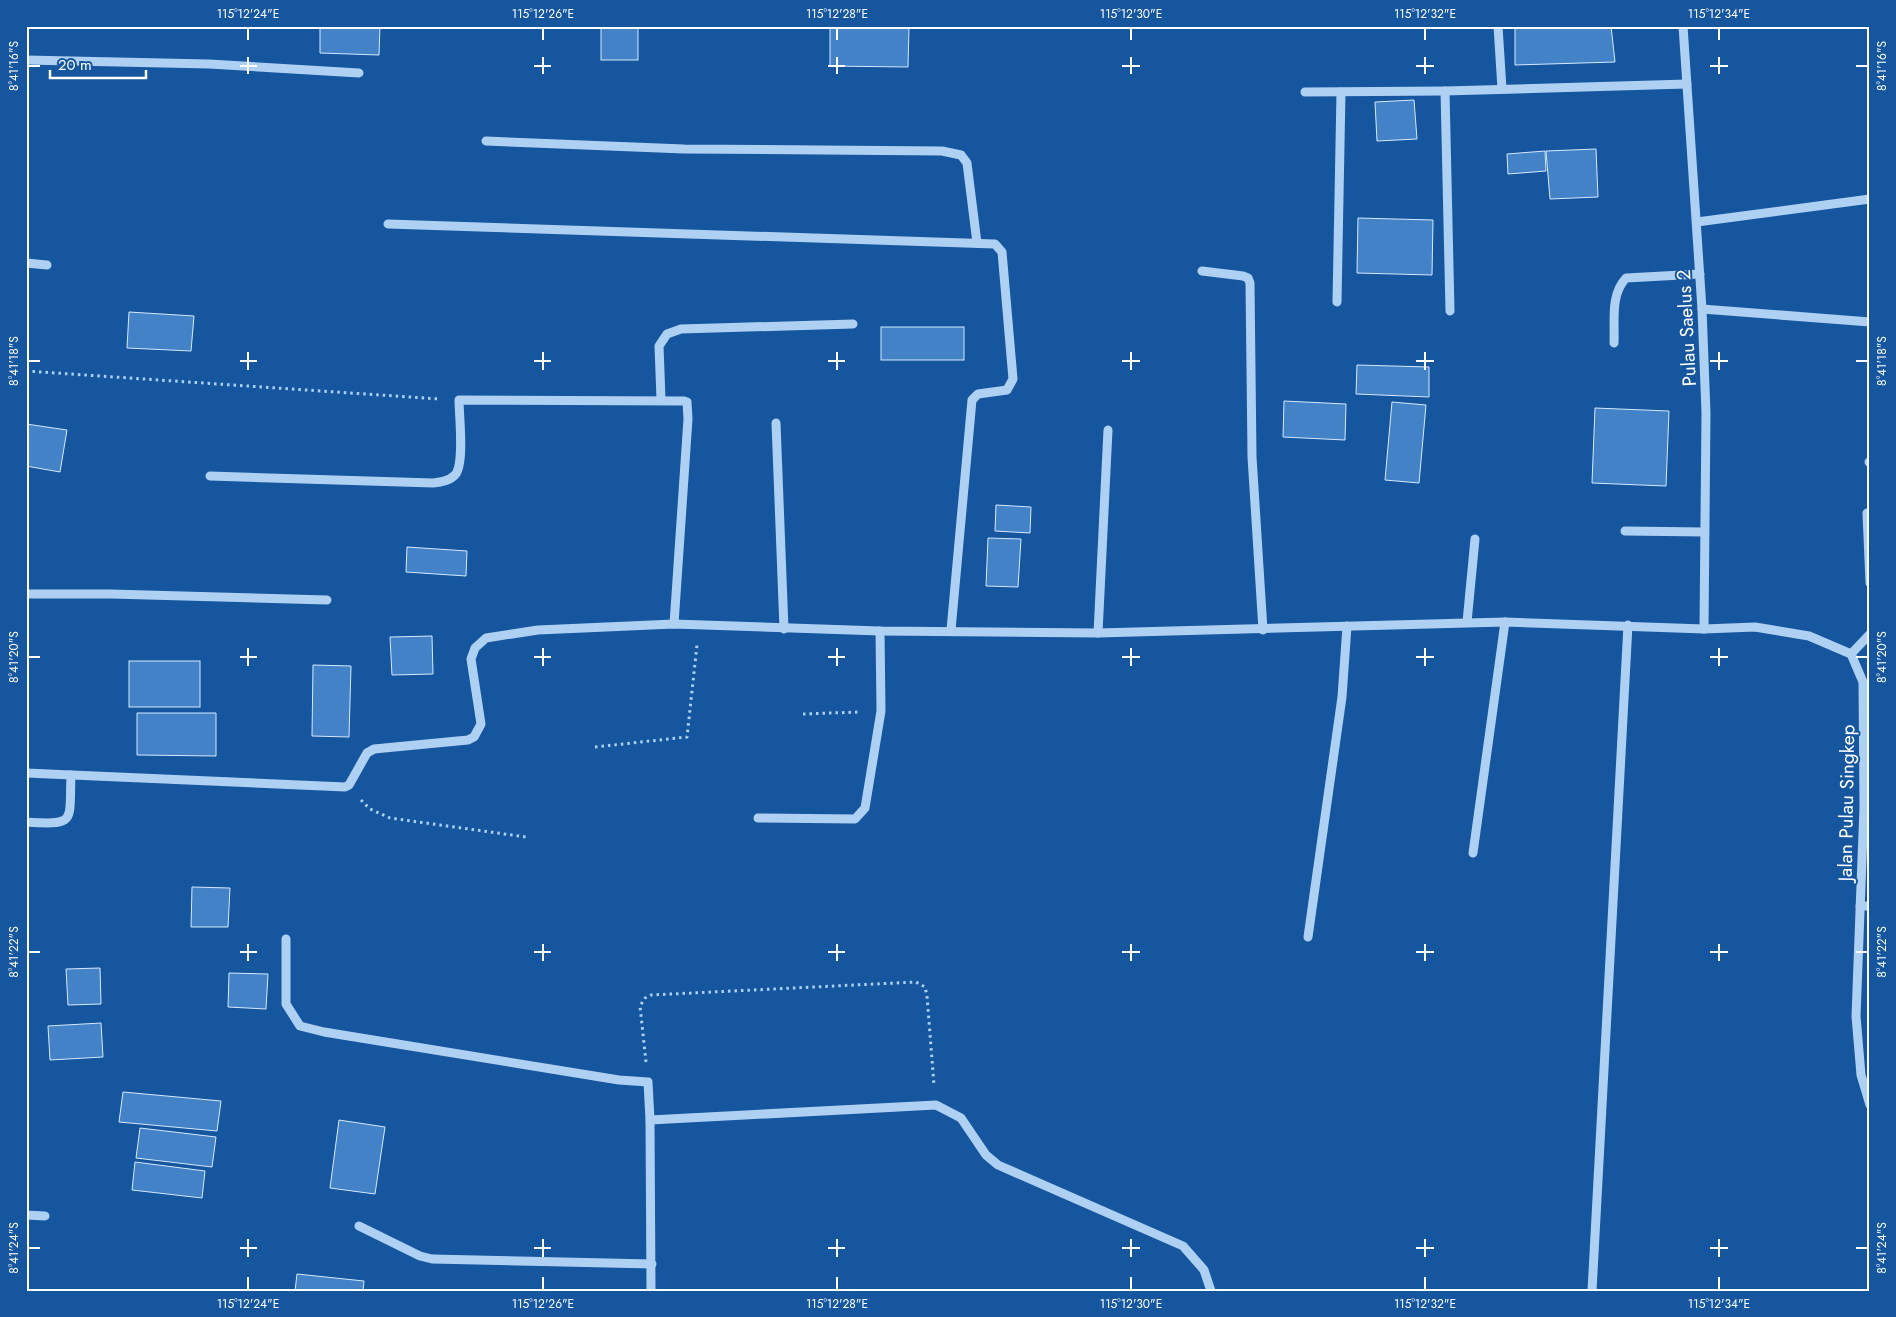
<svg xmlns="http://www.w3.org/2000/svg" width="1896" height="1317" viewBox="0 0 1896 1317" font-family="Jost,sans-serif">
<rect width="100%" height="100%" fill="#15569f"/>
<g fill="#4382c6" stroke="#d6e9fd">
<polygon points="320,26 380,26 379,55 320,53"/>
<rect x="601" y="26" width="37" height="34"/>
<polygon points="1515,26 1611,26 1615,62 1515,65"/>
<polygon points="830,27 909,27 908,67 830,66"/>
<polygon points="1414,100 1417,139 1377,141 1375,102"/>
<polygon points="1596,149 1598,197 1550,199 1546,151"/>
<polygon points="1545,151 1546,171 1508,174 1507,154"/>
<polygon points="1358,218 1433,220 1432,275 1357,273"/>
<polygon points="129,312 194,316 191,351 127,348"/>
<rect x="881" y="327" width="83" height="33"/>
<polygon points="1357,365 1429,367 1429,397 1356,394"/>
<polygon points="1284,401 1346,404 1345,440 1283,437"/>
<polygon points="1392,402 1426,405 1419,483 1385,480"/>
<polygon points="1595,408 1669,411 1666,486 1592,483"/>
<polygon points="26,424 67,430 60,472 26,466"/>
<polygon points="996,505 1031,507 1030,533 995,531"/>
<polygon points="988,538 1021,539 1018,587 986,586"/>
<polygon points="407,547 467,551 466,576 406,572"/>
<polygon points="432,636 433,674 392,675 390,637"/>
<rect x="129" y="661" width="71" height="46"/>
<polygon points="313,665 351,666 349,737 312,736"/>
<polygon points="137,713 216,713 216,756 137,755"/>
<polygon points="192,887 230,888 228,927 191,927"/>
<polygon points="100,968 101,1004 68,1005 66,969"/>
<polygon points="229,973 268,974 266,1009 228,1007"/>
<polygon points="101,1023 103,1057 50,1060 48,1026"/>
<polygon points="123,1092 221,1101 217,1131 119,1122"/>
<polygon points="339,1120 385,1127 375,1194 330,1188"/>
<polygon points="140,1128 216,1137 212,1167 136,1158"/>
<polygon points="135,1162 205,1171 202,1198 132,1190"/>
<polygon points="297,1274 364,1281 363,1291 295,1291"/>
</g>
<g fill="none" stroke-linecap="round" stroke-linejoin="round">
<g stroke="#aed0f3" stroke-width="3" stroke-dasharray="2.5 4" stroke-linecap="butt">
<polyline points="26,371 439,399"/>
<polyline points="803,714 860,712"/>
<polyline points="595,747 687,737 697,645"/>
<polyline points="361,800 370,809 390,818 526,837"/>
<polyline points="646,1062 640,1006 645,998 651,995 916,982 925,987 927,996 934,1085"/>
</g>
<g stroke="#aed0f3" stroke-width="9">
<polyline points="1498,26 1502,89"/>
<polyline points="1683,26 1702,309 1706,413 1704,629"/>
<polyline points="26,60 209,64 359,73"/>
<polyline points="1445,91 1450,311"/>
<polyline points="1305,92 1445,91 1687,84"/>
<polyline points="486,141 684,149 942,151 961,155 967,163 977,243"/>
<polyline points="1697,222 1870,199"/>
<polyline points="388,224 995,244 1002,252 1013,379 1007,390 978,394 972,400 951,630"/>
<polyline points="26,263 47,265"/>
<polyline points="1202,271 1243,276 1248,278 1250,283 1252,457 1263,630"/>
<polyline points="1337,302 1341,92"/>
<polyline points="1702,309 1870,322"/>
<path d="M1614 343C1615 321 1610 295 1626 278L1700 274"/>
<polyline points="661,399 659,346 667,334 681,329 853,324"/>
<polyline points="776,423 784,629"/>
<polyline points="1869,462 1870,462"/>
<path d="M210 476 433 483C441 482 449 481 455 475 465 464 459 416 459 400L684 401 687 402 688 419 674 624"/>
<polyline points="1867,513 1870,583"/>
<polyline points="1625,531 1704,532"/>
<polyline points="26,594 111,594 327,600"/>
<polyline points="1467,622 1475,539"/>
<polyline points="1098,633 1108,430"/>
<polyline points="1851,654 1870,634"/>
<polyline points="26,773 345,787 349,785 367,753 374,749 468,740 474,737 481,724 471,659 475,648 486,638 538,630 674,624 880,631 1098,633 1505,622 1704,629 1755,627 1809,636 1851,654 1863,682 1864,807 1856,1016 1861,1075 1870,1105"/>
<polyline points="758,818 855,819 865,808 881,711 880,631"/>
<path d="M26 822C77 825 69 823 71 775"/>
<polyline points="1473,853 1505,622"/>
<polyline points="1860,906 1870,906"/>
<polyline points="1308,937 1342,697 1347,626"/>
<polyline points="286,939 286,1004 300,1026 324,1032 619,1080 648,1082 650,1120 651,1291"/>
<polyline points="650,1120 936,1105 961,1118 986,1155 998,1165 1183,1246 1204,1270 1211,1291"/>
<polyline points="26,1215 45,1216"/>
<polyline points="359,1226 420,1256 432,1259 652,1264"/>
<polyline points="1592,1291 1628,625"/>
</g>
</g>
<path fill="none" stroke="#fff" stroke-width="2" d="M248 28V40M543 28V40M837 28V40M1131 28V40M1425 28V40M1719 28V40M248 57V74M543 57V74M837 57V74M1131 57V74M1425 57V74M1719 57V74M28 66H40M240 66H257M534 66H551M828 66H845M1122 66H1140M1416 66H1434M1710 66H1728M1856 66H1868M248 352V370M543 352V370M837 352V370M1131 352V370M1425 352V370M1719 352V370M28 361H40M240 361H257M534 361H551M828 361H845M1122 361H1140M1416 361H1434M1710 361H1728M1856 361H1868M248 648V666M543 648V666M837 648V666M1131 648V666M1425 648V666M1719 648V666M28 657H40M240 657H257M534 657H551M828 657H845M1122 657H1140M1416 657H1434M1710 657H1728M1856 657H1868M248 944V961M543 944V961M837 944V961M1131 944V961M1425 944V961M1719 944V961M28 952H40M240 952H257M534 952H551M828 952H845M1122 952H1140M1416 952H1434M1710 952H1728M1856 952H1868M248 1239V1257M543 1239V1257M837 1239V1257M1131 1239V1257M1425 1239V1257M1719 1239V1257M28 1248H40M240 1248H257M534 1248H551M828 1248H845M1122 1248H1140M1416 1248H1434M1710 1248H1728M1856 1248H1868M248 1277V1290M543 1277V1290M837 1277V1290M1131 1277V1290M1425 1277V1290M1719 1277V1290"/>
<g text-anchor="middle" stroke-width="4" stroke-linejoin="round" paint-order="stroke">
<g font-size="19" fill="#fff" stroke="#15569f">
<text transform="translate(1686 328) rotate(-93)" y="7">Pulau Saelus 2</text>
<text transform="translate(1846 803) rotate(-89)" y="7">Jalan Pulau Singkep</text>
</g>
</g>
<rect width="1896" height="1317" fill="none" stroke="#15569f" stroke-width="55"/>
<path d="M50 70v8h96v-8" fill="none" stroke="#ffffff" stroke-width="2.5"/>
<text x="58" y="70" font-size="15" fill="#ffffff" stroke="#15569f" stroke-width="4" paint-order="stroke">20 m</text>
<rect x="28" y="28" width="1840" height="1262" fill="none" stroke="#fff" stroke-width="2"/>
<g font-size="12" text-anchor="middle" fill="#fff">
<text x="248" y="18">115°12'24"E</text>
<text x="543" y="18">115°12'26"E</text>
<text x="837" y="18">115°12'28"E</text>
<text x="1131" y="18">115°12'30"E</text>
<text x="1425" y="18">115°12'32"E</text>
<text x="1719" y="18">115°12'34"E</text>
<text transform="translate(14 66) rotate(-90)" y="4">8°41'16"S</text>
<text transform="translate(1882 66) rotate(-90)" y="4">8°41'16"S</text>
<text transform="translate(14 361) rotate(-90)" y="4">8°41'18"S</text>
<text transform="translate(1882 361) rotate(-90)" y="4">8°41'18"S</text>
<text transform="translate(14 657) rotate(-90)" y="4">8°41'20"S</text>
<text transform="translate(1882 657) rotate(-90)" y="4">8°41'20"S</text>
<text transform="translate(14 952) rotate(-90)" y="4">8°41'22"S</text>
<text transform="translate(1882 952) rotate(-90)" y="4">8°41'22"S</text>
<text transform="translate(14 1248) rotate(-90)" y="4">8°41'24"S</text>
<text transform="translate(1882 1248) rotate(-90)" y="4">8°41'24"S</text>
<text x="248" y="1308">115°12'24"E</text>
<text x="543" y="1308">115°12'26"E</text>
<text x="837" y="1308">115°12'28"E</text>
<text x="1131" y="1308">115°12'30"E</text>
<text x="1425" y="1308">115°12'32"E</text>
<text x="1719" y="1308">115°12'34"E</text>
</g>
</svg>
